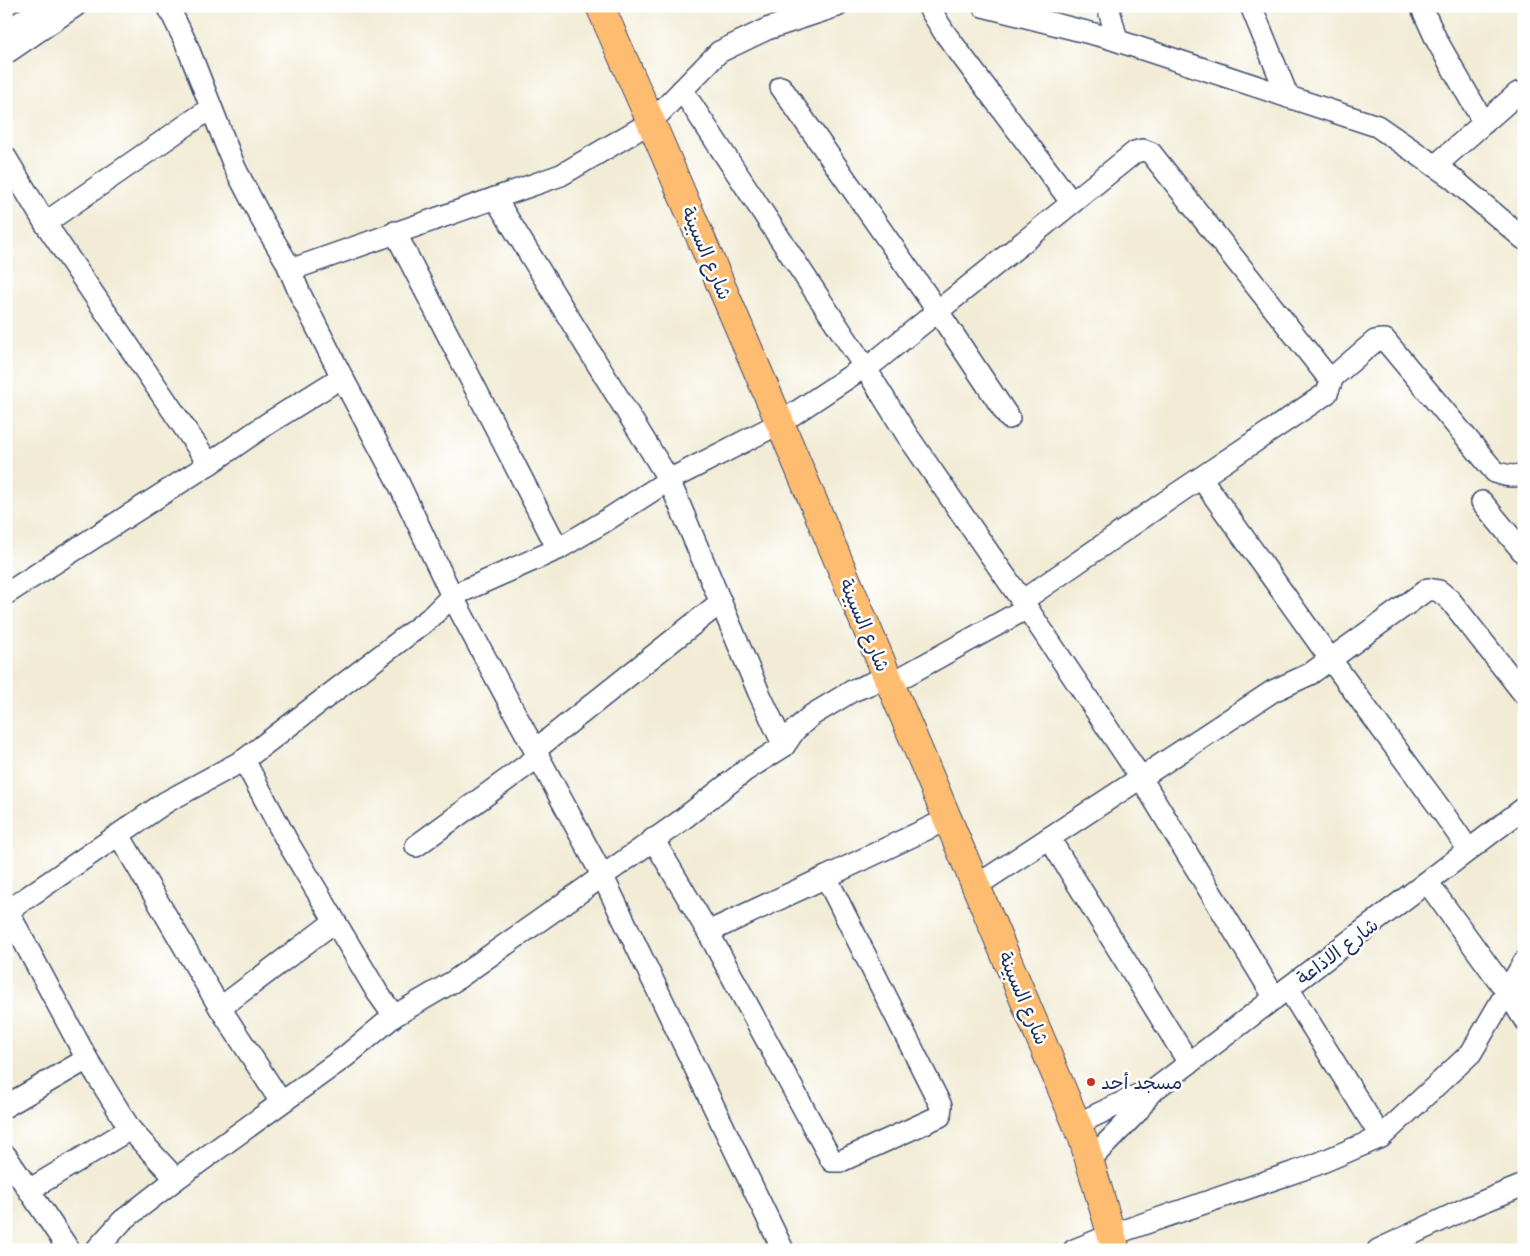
<svg xmlns="http://www.w3.org/2000/svg" width="1530" height="1256" viewBox="0 0 1530 1256" font-family="Mynerve,'Playpen Sans Arabic',sans-serif">
<rect width="100%" height="100%" fill="#fff"/>
<filter id="ink" filterUnits="userSpaceOnUse"><feTurbulence type="fractalNoise" baseFrequency=".02" numOctaves="2"/><feDisplacementMap in="SourceGraphic" scale="10" xChannelSelector="R" yChannelSelector="G"/><feConvolveMatrix kernelMatrix="1 2 1 2 8 2 1 2 1" color-interpolation-filters="sRGB"/></filter>
<filter id="wash" filterUnits="userSpaceOnUse"><feTurbulence type="fractalNoise" baseFrequency=".0096" numOctaves="4" result="noise"/><feDisplacementMap in="SourceGraphic" scale="20" xChannelSelector="R" yChannelSelector="G"/><feGaussianBlur stdDeviation="1.12" result="paint"/><feColorMatrix in="noise" values="0 0 0 0 0 0 0 0 0 0 0 0 0 0 0 0 0 1.4 0 .05"/><feComposite in="paint" operator="in"/></filter>
<g filter="url(#wash)">
<rect width="100%" height="100%" fill="#f2ecd6"/>
</g>
<g filter="url(#ink)">
<g fill="none" stroke-linecap="round" stroke-linejoin="round">
<defs>
<g id="minor">
<polyline points="168,6 186,43 235,168 263,222 286,261 300,294 342,377 398,482 452,596 602,875 783,1250"/>
<polyline points="928,6 944,32 1072,203"/>
<polyline points="983,6 1106,37 1377,126 1451,177 1524,239"/>
<polyline points="1108,6 1117,40"/>
<polyline points="1251,6 1288,97"/>
<polyline points="1421,6 1437,41 1484,123"/>
<polyline points="6,32 44,6"/>
<polyline points="6,53 75,6"/>
<polyline points="781,87 937,310 1009,418"/>
<path d="M682 90 866 369 1135 152 1143 150 1151 153 1327 376 1333 377 1375 341 1380 340H1385L1495 472C1504 475 1515 479 1524 473"/>
<polyline points="6,158 45,223 209,464"/>
<polyline points="1435,166 1518,93 1524,94"/>
<polyline points="495,198 669,480 780,423 861,369 866,369 907,435 1027,608 1141,778 1275,998"/>
<polyline points="45,223 211,108"/>
<polyline points="395,232 558,549"/>
<polyline points="290,270 561,175 651,122 719,52 767,29 837,6"/>
<polyline points="1201,478 1331,660 1439,807 1469,850"/>
<polyline points="1482,502 1524,553"/>
<polyline points="6,594 209,464 267,424 342,377"/>
<polyline points="1022,601 1178,493 1327,393 1333,377"/>
<polyline points="890,684 1027,608"/>
<polyline points="535,750 721,602"/>
<polyline points="119,835 220,1008 281,1102"/>
<polyline points="1049,838 1189,1063"/>
<polyline points="653,839 708,932 832,1161 841,1161 940,1116 941,1106 826,877 708,932"/>
<polyline points="416,846 538,757"/>
<polyline points="826,877 948,819"/>
<polyline points="1427,882 1507,992 1524,1019"/>
<polyline points="976,886 1273,691 1310,674 1428,589 1439,591 1450,600 1524,694"/>
<polyline points="6,908 87,1059 130,1129 176,1179"/>
<polyline points="6,912 166,802 244,760"/>
<polyline points="1288,988 1381,1137"/>
<polyline points="220,1008 334,922"/>
<polyline points="394,1016 377,992 287,841 244,760 430,618 452,596 558,549 602,523 669,480 759,693 784,746"/>
<polyline points="6,1106 87,1059"/>
<polyline points="1077,1124 1136,1096 1150,1093"/>
<polyline points="6,1156 69,1250"/>
<polyline points="1090,1160 1137,1112 1150,1093 1524,808"/>
<polyline points="29,1190 130,1129"/>
<polyline points="96,1250 122,1221 176,1179 346,1056 394,1016 454,981 679,822 746,770 784,746 795,730 812,715 852,691 887,677"/>
<polyline points="1074,1250 1111,1235 1315,1165 1381,1137 1471,1053 1524,962"/>
<polyline points="1378,1250 1467,1208 1524,1185"/>
</g>
<polyline id="major" points="600,6 651,122 780,423 1083,1139 1116,1250"/>
</defs>
<use href="#minor" stroke="#3b4b70" stroke-width="24"/>
<use href="#major" stroke="#3b4b70" stroke-width="30"/>
<use href="#minor" stroke="#fff" stroke-width="21"/>
<use href="#major" stroke="#febc70" stroke-width="28"/>
</g>
</g>
<circle fill="#c8321e" stroke="#fff" stroke-width="2" cx="1091" cy="1082" r="5"/>
<g text-anchor="middle" stroke-width="5" stroke-linejoin="round" paint-order="stroke">
<g font-size="19" fill="#1b2f5e" stroke="#fff">
<text transform="translate(707 253) rotate(67)" y="7">شارع السبينة</text>
<text transform="translate(865 625) rotate(67)" y="7">شارع السبينة</text>
<text transform="translate(1337 951) rotate(-37)" y="7">شارع الاذاعة</text>
<text transform="translate(1024 998) rotate(67)" y="7">شارع السبينة</text>
</g>
<g font-size="19" fill="#1b2f5e" stroke="#fff" text-anchor="start">
<text x="1101" y="1089">مسجد أحد</text>
</g>
</g>
<rect width="1530" height="1256" fill="none" stroke="#fff" stroke-width="25"/>
</svg>
